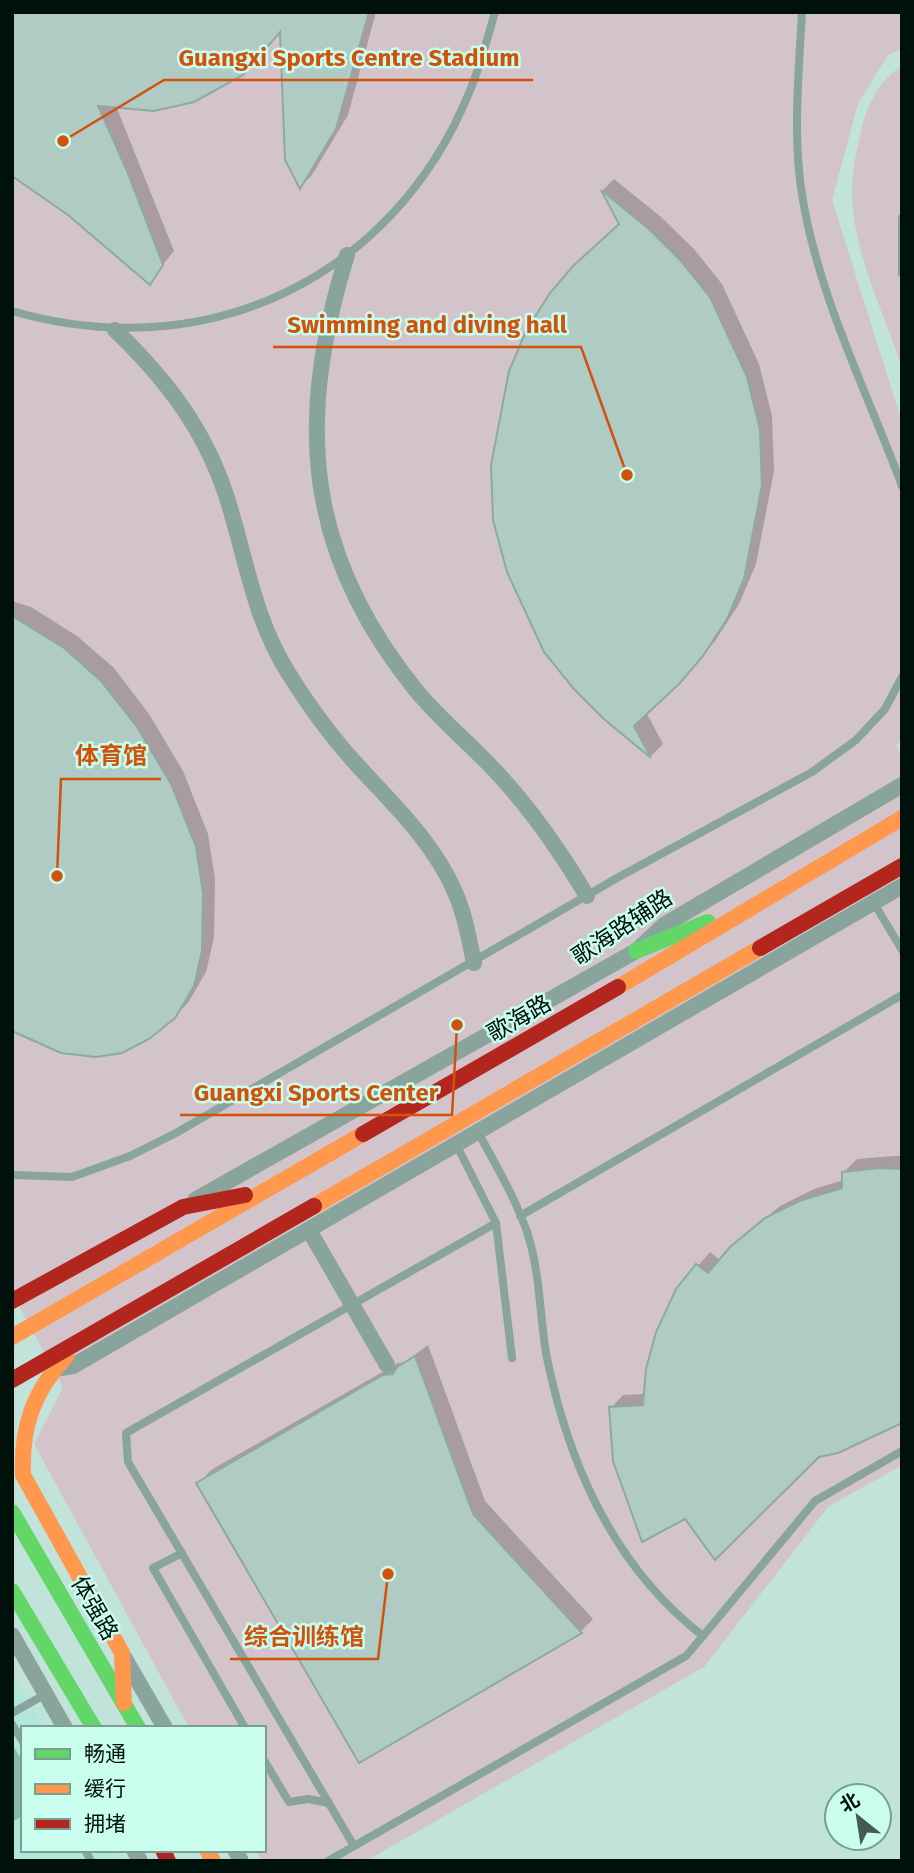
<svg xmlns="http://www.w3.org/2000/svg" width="914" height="1873" viewBox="0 0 914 1873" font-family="'Fira Sans','Noto Sans SC',sans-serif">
<rect width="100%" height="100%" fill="#c1e3da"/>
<polygon fill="#afe8d9" points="12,1673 44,1728 23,1728 23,1850 114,1850 120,1861 12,1861"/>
<g fill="#d2c4ca">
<polygon points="12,12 902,12 902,49 888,55 858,104 832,200 902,422 902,738 896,746 902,757 902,1465 828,1507 704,1667 366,1861 262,1861 256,1850 264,1850 264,1728 189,1728 34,1444 63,1387 12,1293"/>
<path d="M902 66V367C883 311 852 250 852 191 852 169 857 148 862 127 867 105 881 78 902 66Z"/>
</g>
<g fill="#0003">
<polygon points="12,12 376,12 348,115 312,175 300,187 282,29 116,106 174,251 149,282 69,214"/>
<polygon points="614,179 661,217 694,249 722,284 759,364 772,416 774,471 756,564 739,604 715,641 693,668 646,712 663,744 651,756 606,719 620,223 603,190"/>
<polygon points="12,601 31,607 77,636 114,668 149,714 183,771 208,834 215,879 214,937 206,972 188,1003 174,1017 12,1028"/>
<polygon points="894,1156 902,1156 902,1421 611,1408 623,1395 645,1394 677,1290 710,1252 721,1261 745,1235 780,1206 814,1189 844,1180 844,1172 857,1159"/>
<polygon points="428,1345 485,1501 593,1619 581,1631 360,1761 199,1483 211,1470 398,1363 405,1362"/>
<polygon points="14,1747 23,1762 23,1816 12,1822"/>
</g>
<g fill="#afcbc3" stroke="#8ea9a2" stroke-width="2">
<polygon points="12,12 369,12 336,129 300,189 285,160 280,32 243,75 194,102 154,111 98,106 127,171 163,265 150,285 68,215 12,176"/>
<polygon points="601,190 649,229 681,261 710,297 747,377 760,430 762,485 744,579 727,619 703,656 680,683 634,726 651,758 605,720 573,688 544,652 507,572 493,520 491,465 509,371 526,331 550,293 573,266 619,224"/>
<polygon points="12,616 64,648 101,681 137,727 171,784 196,847 203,893 202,951 194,986 175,1018 149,1039 122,1053 96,1057 61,1053 12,1031"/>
<polygon points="880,1168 902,1169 902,1423 838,1453 819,1457 715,1560 685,1519 642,1542 613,1461 609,1407 643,1405 646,1369 656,1332 676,1289 696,1264 708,1273 730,1247 765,1218 799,1201 842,1188 842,1172"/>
<polygon points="415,1356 473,1514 582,1633 359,1763 196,1483 383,1375 393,1374 397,1367"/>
</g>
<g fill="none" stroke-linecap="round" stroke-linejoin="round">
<g stroke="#89a39d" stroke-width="8">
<path d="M802 12C799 69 793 131 801 188 816 292 866 389 902 486"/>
<polyline points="902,218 902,273"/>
<path d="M12 311C205 367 392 280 469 93 480 67 487 40 495 12"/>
<polyline points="872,900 902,950"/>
<polyline points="456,1144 496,1223 512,1358"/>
<polyline points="12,1175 72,1177 130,1156 176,1133 617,878 812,772 856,740 885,709 902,677"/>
<polyline points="520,1216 902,995"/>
<polyline points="182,1553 153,1568 245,1728"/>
<polyline points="703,1636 815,1501 902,1451"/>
<polyline points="12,1713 46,1694"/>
<polyline points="12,1724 23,1742"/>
<polyline points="264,1760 289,1802 308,1799 329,1803"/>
<polyline points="354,1846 128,1462 126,1433 496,1223"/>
<polyline points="85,1850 91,1861"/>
<path d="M328 1861 686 1656 703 1636C614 1567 569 1466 547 1358 539 1316 541 1274 527 1232 515 1197 495 1164 478 1132"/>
</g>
<g stroke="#89a39d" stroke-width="16">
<path d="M347 255C296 420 304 551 415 689 440 720 473 746 500 776 533 812 562 854 587 896"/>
<path d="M115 330C165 378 204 428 226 495 246 556 253 618 289 674 309 706 333 739 359 767 394 805 434 843 455 892 465 915 469 939 474 963"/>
<polyline points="195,1200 636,951 664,925 902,785"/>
<polyline points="309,1230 387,1365"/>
<polyline points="54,1369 73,1366 902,886"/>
<polyline points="12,1635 65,1728"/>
<polyline points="124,1657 165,1728"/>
<polyline points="134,1850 140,1861"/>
<polyline points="235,1850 241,1861"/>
</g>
<g stroke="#63d668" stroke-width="16">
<polyline points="636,951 708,922"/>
<polyline points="12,1512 138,1728"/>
<polyline points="12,1591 94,1728"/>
</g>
<g stroke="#ff974d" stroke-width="16">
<polyline points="618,987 902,818"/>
<polyline points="314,1206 760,948"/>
<polyline points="12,1337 363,1134"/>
<path d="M66 1357C33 1391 21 1428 23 1475L122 1653 124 1703"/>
<polyline points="207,1850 213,1861"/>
</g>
<g stroke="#b3261e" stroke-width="16">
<polyline points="760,948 902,866"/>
<polyline points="363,1134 618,987"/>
<polyline points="12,1301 183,1207 245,1195"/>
<polyline points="12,1380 314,1206"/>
<polyline points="163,1850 168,1861"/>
</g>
</g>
<g text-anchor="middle" stroke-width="5" stroke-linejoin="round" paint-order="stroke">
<g font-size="23" fill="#00100a" stroke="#c9fdee">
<text transform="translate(622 927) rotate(-34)" y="8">歌海路辅路</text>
<text transform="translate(519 1018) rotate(-30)" y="8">歌海路</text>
<text transform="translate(95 1608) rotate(60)" y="8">体强路</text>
</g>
</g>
<path fill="none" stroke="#d1520c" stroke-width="2.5" d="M63 141L164 80H533M627 475L581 347H273M57 876L61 779H161M457 1025L452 1115H180M388 1574L378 1659H230"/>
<g fill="#d1520c" stroke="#c9fdee" stroke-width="2.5">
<circle cx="63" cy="141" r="7"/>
<circle cx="627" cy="475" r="7"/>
<circle cx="57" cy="876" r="7"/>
<circle cx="457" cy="1025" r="7"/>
<circle cx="388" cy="1574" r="7"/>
</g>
<g font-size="24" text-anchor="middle" font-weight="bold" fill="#d1520c" stroke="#c9fdee" stroke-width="5" stroke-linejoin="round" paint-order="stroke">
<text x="349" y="66">Guangxi Sports Centre Stadium</text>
<text x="427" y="333">Swimming and diving hall</text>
<text x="111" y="764">体育馆</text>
<text x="316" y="1101">Guangxi Sports Center</text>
<text x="304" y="1645">综合训练馆</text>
</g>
<rect width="914" height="1873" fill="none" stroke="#00100a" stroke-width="28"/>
<rect x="21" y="1726" width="245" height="126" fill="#c9fdee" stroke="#799e93" stroke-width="2"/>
<rect x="35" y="1749" width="35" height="10" fill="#63d668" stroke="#799e93" stroke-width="2"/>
<text x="84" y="1761" font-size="21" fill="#00100a">畅通</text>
<rect x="35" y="1784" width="35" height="10" fill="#ff974d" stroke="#799e93" stroke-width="2"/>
<text x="84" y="1796" font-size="21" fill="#00100a">缓行</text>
<rect x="35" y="1819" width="35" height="10" fill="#b3261e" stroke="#799e93" stroke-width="2"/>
<text x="84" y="1831" font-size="21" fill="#00100a">拥堵</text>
<g transform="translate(858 1817) rotate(330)"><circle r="33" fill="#c9fdee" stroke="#799e93" stroke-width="2"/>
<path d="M0-5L12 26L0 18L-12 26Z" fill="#445a53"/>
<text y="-10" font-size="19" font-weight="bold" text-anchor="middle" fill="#00100a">北</text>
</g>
</svg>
